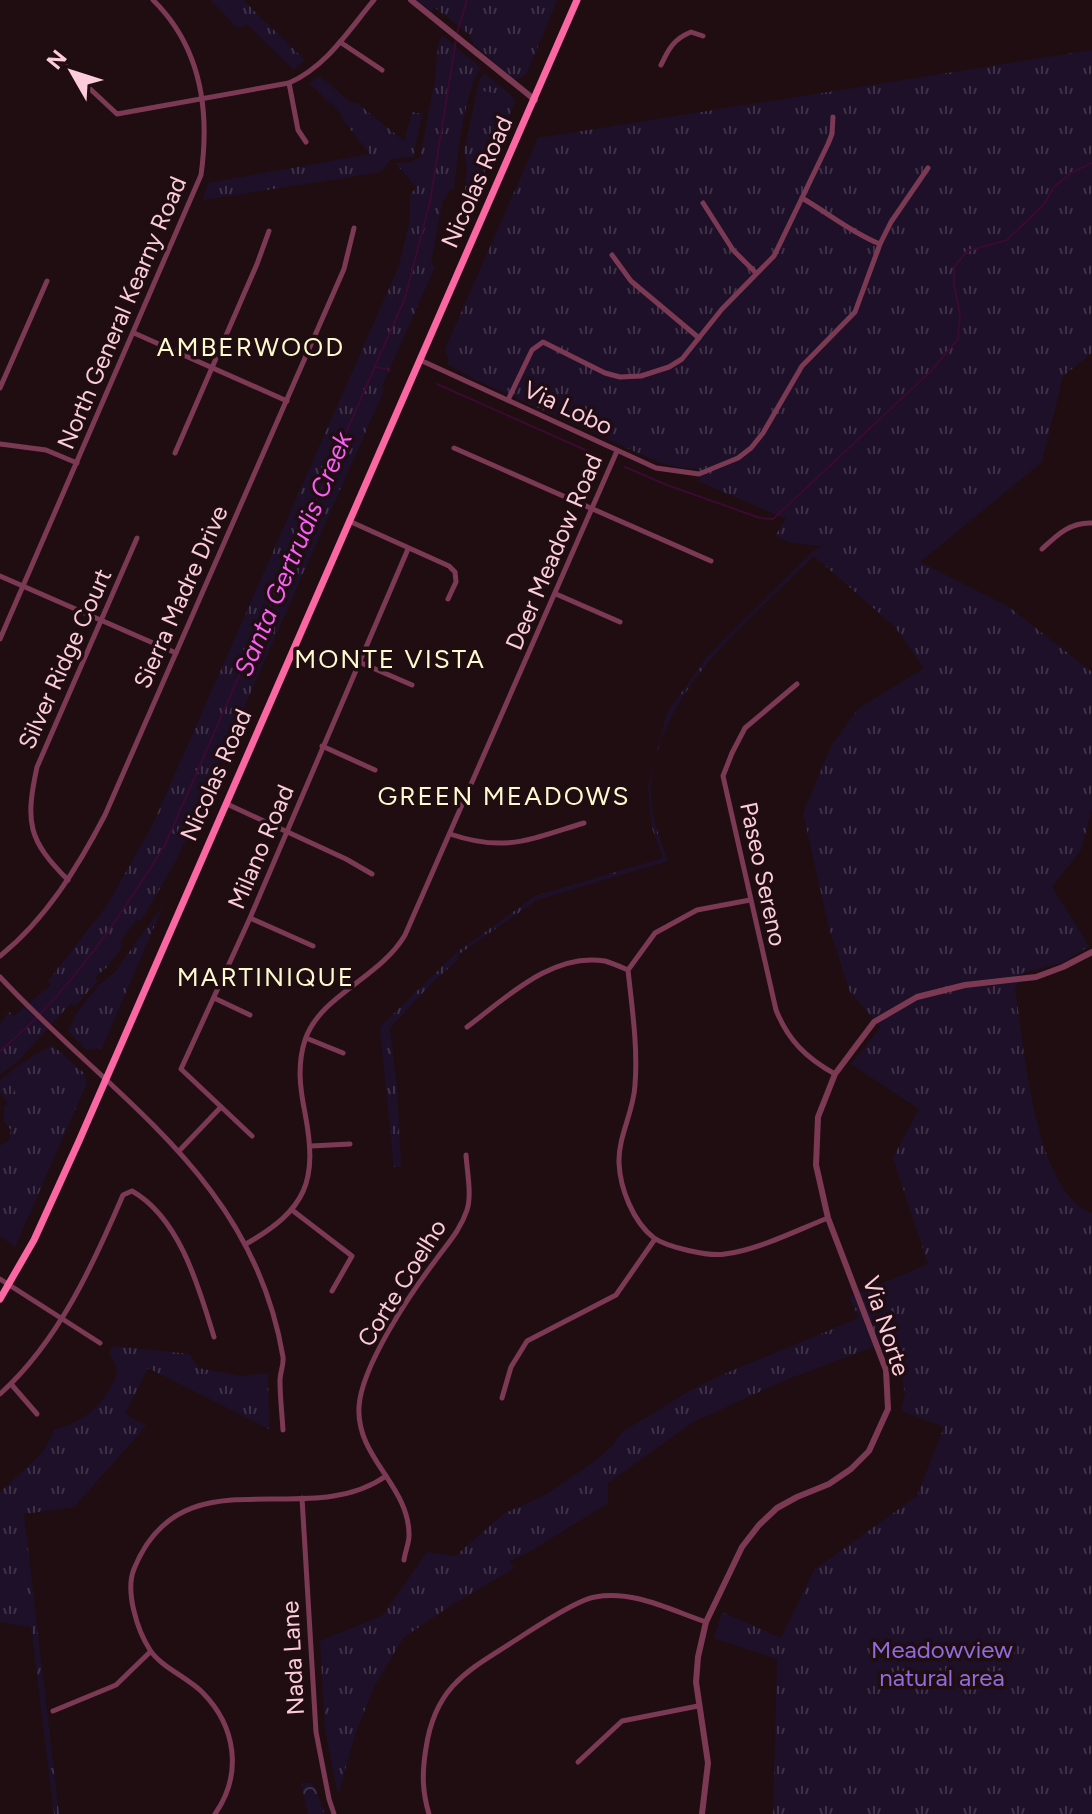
<svg xmlns="http://www.w3.org/2000/svg" width="1092" height="1814" viewBox="0 0 1092 1814" font-family="Figtree,sans-serif">
<defs>
<pattern id="grass-tufts" width="24" height="20" patternUnits="userSpaceOnUse" patternTransform="scale(2)"><rect width="24" height="20" fill="#1d1028"/><path d="M3 7l-1-3M5 7V3M7 7l1-3M15 17l-1-3M17 17v-4M19 17l1-3" fill="none" stroke="#3f3247"/></pattern>
<pattern id="forest-crowns" width="20" height="18" patternUnits="userSpaceOnUse" patternTransform="scale(2)"><rect width="20" height="18" fill="#1d1028"/><path d="M2 6a3 3 0 1 1 6 0M12 15a3 3 0 1 1 6 0" fill="none" stroke="#3f3247"/></pattern>
</defs>
<rect width="100%" height="100%" fill="#1f0d12"/>
<g fill="url(#grass-tufts)">
<polygon points="211,0 243,0 305,60 294,70 248,25 237,28"/>
<polygon points="417,0 557,0 527,73 519,79 513,78 474,45 470,35 434,7 432,12"/>
<path d="M442 35 481 68C464 91 457 160 454 190L450 189 442 203 431 263 435 267 382 386 385 388 177 859 141 921 137 919 119 943 123 946 106 968 95 977 98 981 75 1006 71 1003 21 1058 0 1075V1024L9 1012 14 1016 51 985 48 981 106 907 152 826 398 268 410 220V195L416 187 395 163 411 162 420 157 435 80 438 45Z"/>
<path d="M1092 50V353L1063 376 1042 462 920 562 1009 607 1092 672V809L1081 850 1052 887 1089 946 1062 963 1022 973 1015 989C1024 1043 1034 1193 1092 1213V1814H773L777 1659 714 1638 722 1612 781 1638 814 1570 917 1496 944 1427 901 1411 905 1394 894 1339 783 1381 693 1422 608 1483V1503L529 1552 510 1561 514 1568 450 1606 403 1638 374 1687 355 1735 338 1795 325 1729 320 1641 383 1615 427 1552 455 1556 505 1513 547 1494 595 1461 612 1446 622 1432 693 1389 724 1374 859 1318 849 1297 928 1264 893 1158 919 1109 851 1064 881 1027 850 992 829 928 803 813 831 746 858 709 924 668 895 627 814 556C750 620 660 688 651 784 649 811 659 837 668 861L537 900 458 955 459 959 434 981 390 1028 397 1089 401 1166 394 1167 380 1027 457 952 535 896 663 858 652 828 648 787 667 713 706 658 811 553 821 546 791 543 775 536 786 519 700 482 698 469 677 467 656 461 476 380 447 364 449 360 445 349 538 138Z"/>
<polygon points="484,73 513,97 515,102 465,218 462,215 467,168 464,152 479,81"/>
<polygon points="320,76 350,102 357,103 404,141 412,112 422,114 413,157 391,159 381,172 203,200 208,183 370,154 343,120 341,113 309,83"/>
<polygon points="164,904 102,1048 87,1050 68,1031 78,1011 99,985 114,973"/>
<polygon points="52,1045 84,1073 87,1083 15,1247 0,1236 0,1146 9,1140 11,1130 4,1121 4,1107 8,1104 0,1093 0,1080 22,1063"/>
<path d="M113 1346 190 1354 198 1368 241 1376 268 1373 269 1429 148 1368 125 1414 146 1426 74 1507 24 1514 59 1814H54L31 1627 0 1622V1492L43 1452 55 1429C85 1423 109 1400 118 1370L109 1353Z"/>
</g>
<polygon fill="url(#forest-crowns)" points="301,1783 312,1783 314,1785 325,1814 308,1814"/>
<g fill="#1d1028">
<polygon points="483,91 499,94 492,123 477,119"/>
<circle cx="24" cy="1087" r="10"/>
</g>
<g fill="none" stroke-linecap="round" stroke-linejoin="round">
<g stroke="#3a0a31" stroke-width="2">
<polyline points="457,33 467,0"/>
<polyline points="376,367 390,370"/>
<polyline points="437,384 601,457"/>
<polyline points="625,467 667,485 760,518 773,519 931,371 958,339 960,315 954,285 954,267 967,251 1007,240 1045,203 1053,188 1071,173 1092,163"/>
<path d="M0 1051C69 994 118 920 165 845L405 298 430 202 456 40"/>
</g>
<g stroke="#7c3954" stroke-width="5">
<polyline points="340,42 382,70"/>
<path d="M56 57 117 114 289 83C327 66 348 31 374 0"/>
<path d="M661 65C669 48 674 39 691 32L703 36"/>
<polyline points="289,83 298,130 306,142"/>
<path d="M802 198C828 213 852 233 880 244L891 222 928 168"/>
<polyline points="703,203 733,250 756,273"/>
<polyline points="612,255 631,281 699,338"/>
<polyline points="134,333 287,401"/>
<polyline points="420,360 656,468 699,474 738,458 751,448 763,433 802,366 855,312 880,244"/>
<polyline points="0,388 47,281"/>
<polyline points="508,400 532,350 543,342 605,373 620,377 641,376 669,367 682,359 722,309 774,256 828,144 832,134 833,117"/>
<polyline points="0,444 46,450 77,463"/>
<polyline points="454,448 711,561"/>
<polyline points="175,453 257,264 269,231"/>
<polyline points="349,521 449,566 455,572 456,582 448,599"/>
<path d="M1042 549C1057 535 1070 522 1092 523"/>
<polyline points="0,576 176,653"/>
<polyline points="556,594 620,622"/>
<path d="M0 639 201 175C210 111 201 47 153 0"/>
<polyline points="359,662 412,685"/>
<path d="M797 684 745 728 732 753 723 776 776 1010C788 1040 806 1058 835 1074"/>
<polyline points="322,746 375,770"/>
<polyline points="227,804 346,859 372,874"/>
<path d="M450 834C506 853 530 839 584 823"/>
<path d="M68 880C28 840 25 823 37 767L137 538"/>
<path d="M750 900 697 910 655 933 628 970C632 1008 638 1047 635 1085 634 1111 618 1136 619 1163 620 1188 633 1222 654 1238 667 1247 709 1257 725 1254 758 1250 797 1230 828 1218"/>
<polyline points="250,918 313,946"/>
<path d="M0 956C46 919 78 867 105 815L344 269 354 228"/>
<path d="M0 977C114 1100 253 1177 283 1357 284 1365 280 1372 280 1381 280 1397 282 1413 283 1430"/>
<polyline points="214,998 250,1015"/>
<path d="M467 1027C506 998 552 952 605 961 612 963 621 967 628 970"/>
<polyline points="306,1038 343,1053"/>
<polyline points="252,1136 181,1069 250,918 408,549"/>
<polyline points="311,1146 350,1144"/>
<polyline points="179,1151 221,1107"/>
<polyline points="292,1210 352,1256 332,1291"/>
<path d="M246 1244C307 1209 318 1181 305 1113 300 1088 297 1065 305 1040 320 995 380 978 405 935L617 451"/>
<polyline points="0,1279 100,1343"/>
<polyline points="11,1384 37,1414"/>
<path d="M0 1394C58 1342 93 1265 123 1195L132 1191C180 1218 199 1288 214 1337"/>
<polyline points="502,1398 511,1367 527,1341 616,1295 655,1239"/>
<polyline points="302,1498 316,1732 329,1799 334,1814"/>
<path d="M404 1560C405 1552 409 1543 409 1536 410 1486 356 1458 359 1407 361 1367 410 1294 435 1261 447 1244 460 1231 467 1210 472 1195 467 1171 466 1155"/>
<polyline points="53,1711 116,1685 150,1652"/>
<polyline points="578,1762 622,1721 698,1706"/>
<path d="M215 1814C243 1774 236 1726 202 1692 188 1678 160 1666 150 1650 137 1630 125 1591 134 1569 182 1450 305 1533 386 1476"/>
<path d="M429 1814C422 1791 422 1772 426 1748 436 1681 474 1668 525 1634 539 1625 580 1599 595 1597 634 1590 670 1610 706 1622"/>
</g>
<g stroke="#7c3954" stroke-width="6">
<polyline points="411,0 535,100"/>
<polyline points="702,1814 708,1763 696,1682 698,1657 706,1622 742,1547 759,1525 777,1508 797,1497 829,1484 851,1469 869,1451 888,1409 886,1370 828,1218 816,1165 818,1117 835,1074 874,1022 917,997 965,985 1036,977 1063,967 1092,952"/>
</g>
<polyline stroke="#fa67a3" stroke-width="7" points="0,1299 34,1240 79,1141 577,0"/>
</g>
<g text-anchor="middle" stroke-width="7" stroke-linejoin="round" paint-order="stroke">
<g font-size="24" fill="#fdccdc" stroke="#1f0d12">
<text transform="translate(477 182) rotate(-66)" y="8">Nicolas Road</text>
<text transform="translate(122 313) rotate(-67)" y="8">North General Kearny Road</text>
<text transform="translate(568 408) rotate(25)" y="8">Via Lobo</text>
<text transform="translate(554 552) rotate(-67)" y="8">Deer Meadow Road</text>
<text transform="translate(181 597) rotate(-66)" y="8">Sierra Madre Drive</text>
<text transform="translate(65 659) rotate(-66)" y="8">Silver Ridge Court</text>
<text transform="translate(216 775) rotate(-66)" y="8">Nicolas Road</text>
<text transform="translate(261 847) rotate(-67)" y="8">Milano Road</text>
<text transform="translate(763 874) rotate(78)" y="8">Paseo Sereno</text>
<text transform="translate(402 1283) rotate(-58)" y="8">Corte Coelho</text>
<text transform="translate(886 1326) rotate(72)" y="8">Via Norte</text>
<text transform="translate(293 1658) rotate(-93)" y="8">Nada Lane</text>
</g>
<g font-size="24" fill="#906bde" stroke="#1f0d12">
<text x="942" y="1658">Meadowview<tspan x="942" dy="28">natural area</tspan></text>
</g>
<g font-size="26" letter-spacing="2" fill="#fdface" stroke="#1f0d12">
<text x="251" y="356">AMBERWOOD</text>
<text x="390" y="668">MONTE VISTA</text>
<text x="504" y="805">GREEN MEADOWS</text>
<text x="266" y="986">MARTINIQUE</text>
</g>
<g font-size="26" font-style="italic" fill="#fa5ef5" stroke="#1f0d12">
<text transform="translate(293 554) rotate(-67)" y="9">Santa Gertrudis Creek</text>
</g>
</g>
<g transform="translate(72 72) rotate(309)" stroke="#1f0d12" stroke-width="6" paint-order="stroke">
<path d="M0-6L14 30L0 20L-14 30Z" fill="#fdccdc"/>
<text y="-12" font-size="22" font-weight="bold" text-anchor="middle" fill="#fdccdc">N</text>
</g>
</svg>
